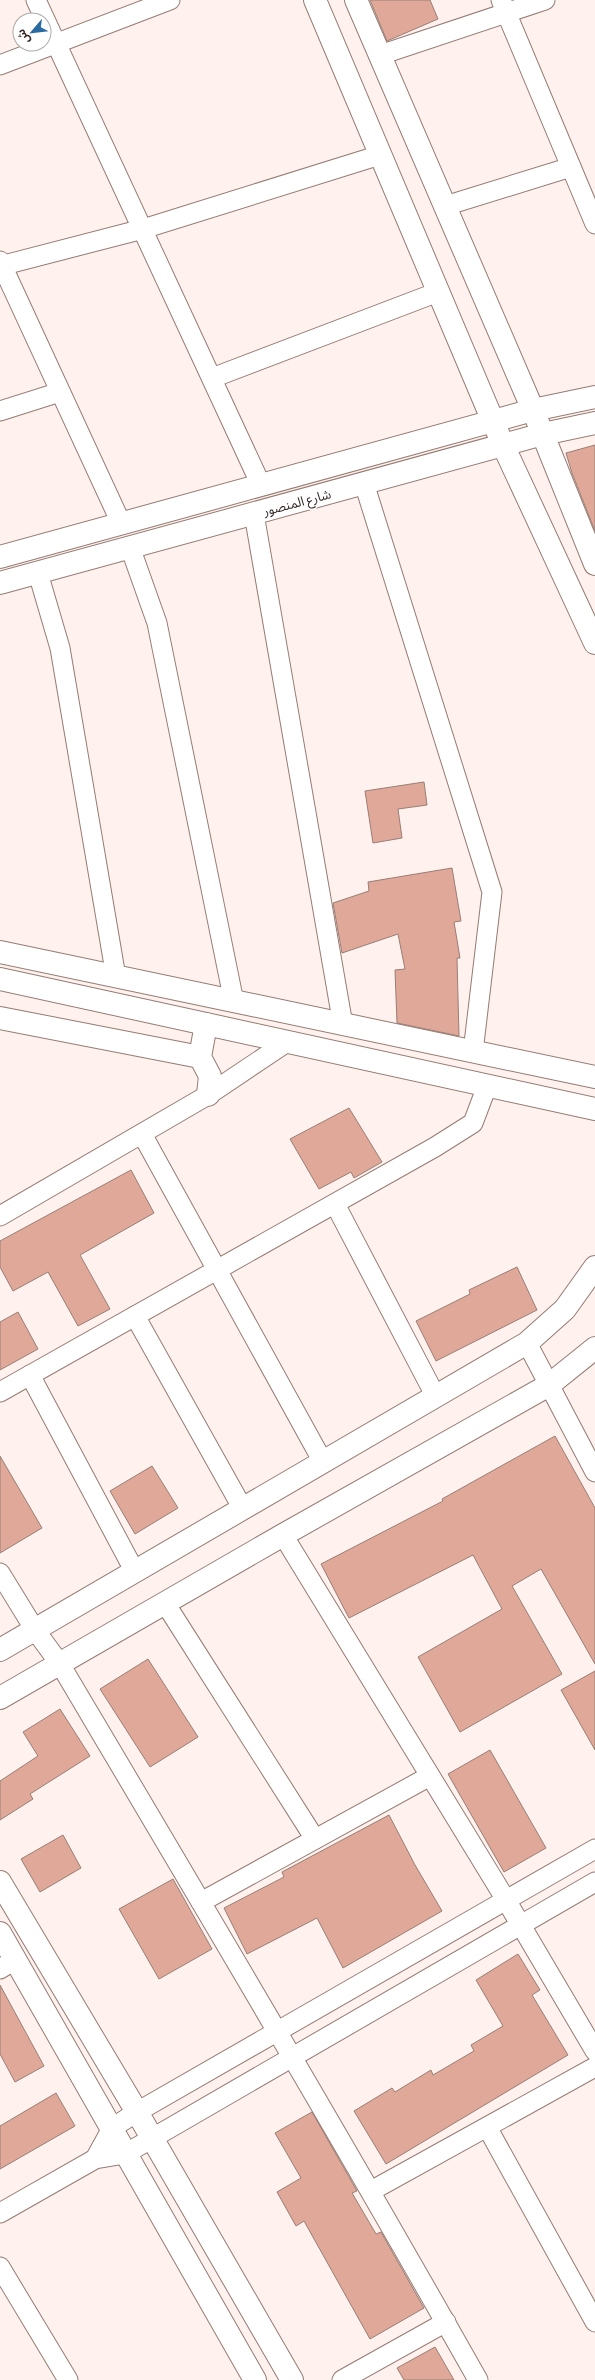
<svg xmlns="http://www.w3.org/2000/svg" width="595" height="2380" viewBox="0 0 595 2380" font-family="'Source Sans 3','Noto Sans Arabic',sans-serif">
<rect width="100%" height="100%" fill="#fef1ee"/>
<g fill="#e0a898" stroke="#997e76">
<polygon points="370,0 430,0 438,19 387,41"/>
<polygon points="595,445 595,531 572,473 566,453"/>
<polygon points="424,782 427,805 398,809 402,838 373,843 365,791"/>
<polygon points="452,868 461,921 454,922 460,958 457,958 459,1036 397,1023 395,970 405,969 398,934 342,953 333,903 369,891 368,882"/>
<polygon points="349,1108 382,1162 354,1178 351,1172 319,1189 290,1139"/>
<polygon points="131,1170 154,1213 80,1255 110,1309 78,1326 48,1272 13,1291 0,1267 0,1241"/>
<polygon points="517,1267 537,1310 436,1361 416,1321 470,1294 469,1290"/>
<polygon points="18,1312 38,1349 0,1370 0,1322"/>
<polygon points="555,1436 595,1508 595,1664 541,1569 512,1586 562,1674 460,1732 418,1657 502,1609 473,1555 349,1618 321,1564 443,1501 442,1499"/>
<polygon points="0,1456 42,1528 0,1553"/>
<polygon points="152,1466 178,1508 135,1534 110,1491"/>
<polygon points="148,1659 198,1737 150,1767 100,1689"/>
<polygon points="595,1671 595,1750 561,1690"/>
<polygon points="60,1709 90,1756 30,1794 33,1799 0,1820 0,1781 38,1756 23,1732"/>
<polygon points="490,1750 546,1848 504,1872 448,1774"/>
<polygon points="389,1815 415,1865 442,1911 343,1968 317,1918 247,1954 224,1908 284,1877 282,1872"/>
<polygon points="63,1835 81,1868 40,1892 21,1859"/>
<polygon points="173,1879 212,1949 159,1979 119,1909"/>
<polygon points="518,1954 540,1990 532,1995 568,2055 386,2164 354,2111 392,2088 395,2092 431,2070 433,2075 474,2051 471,2045 503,2026 476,1980"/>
<polygon points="0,1985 44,2066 15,2082 0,2054"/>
<polygon points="56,2093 75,2126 0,2169 0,2126"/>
<polygon points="312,2112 357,2191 352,2193 376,2234 381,2232 424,2308 370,2339 304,2221 296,2226 277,2192 301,2178 275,2133"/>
<polygon points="435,2347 454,2380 404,2380 397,2368"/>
</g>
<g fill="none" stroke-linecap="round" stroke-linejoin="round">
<defs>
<g id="street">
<polyline points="36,0 261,485"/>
<polyline points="501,0 595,224"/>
<polyline points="380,55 545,0"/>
<polyline points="0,65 170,0"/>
<polyline points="445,206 571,167"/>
<polyline points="0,261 121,523"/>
<polyline points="0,266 143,229 380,155"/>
<polyline points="212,378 438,292"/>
<polyline points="0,411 60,392"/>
<polyline points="364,483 492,892 473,1052"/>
<polyline points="254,514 343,1025"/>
<polyline points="130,547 157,623 234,1002"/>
<polyline points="38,573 60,648 116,977"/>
<polyline points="142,1134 323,1462"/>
<polyline points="335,1204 436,1397"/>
<polyline points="0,1216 208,1095 287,1042"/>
<polyline points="135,1316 243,1509"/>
<polyline points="527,1343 595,1472"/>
<polyline points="30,1375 135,1572"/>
<polyline points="0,1392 435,1147 473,1123 487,1086"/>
<polyline points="283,1535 506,1900 595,2051"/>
<path d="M0 1573 35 1630 60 1664C201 1902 342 2139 478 2380"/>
<polyline points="165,1603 315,1839"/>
<polyline points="201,1902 430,1776"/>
<polyline points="0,1969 16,1959"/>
<polyline points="487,2127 595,2322"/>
<polyline points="95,2159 112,2128 137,2112 595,1849"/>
<polyline points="371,2191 595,2067"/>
<polyline points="0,2213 95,2159 125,2154 595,1882"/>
<polyline points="0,2267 68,2380"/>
<polyline points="342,2380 446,2322"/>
</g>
<g id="secondary">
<polyline points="0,557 533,410 595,397"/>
<polyline points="0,583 543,434 595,423"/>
<polyline points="0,1018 200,1057"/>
<polyline points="206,1024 200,1057 210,1076 208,1095"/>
<polyline points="0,1650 527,1343 565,1309 595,1267"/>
<polyline points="0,1698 283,1535 549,1385 595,1348"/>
<polyline points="0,1882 137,2112 292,2380"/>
<polyline points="0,1933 255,2380"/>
</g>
<g id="primary">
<polyline points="315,0 503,445 595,643"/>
<polyline points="356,0 533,410 595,564"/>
<polyline points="0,952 595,1077"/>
<polyline points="0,979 595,1109"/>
</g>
</defs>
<use href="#street" stroke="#967b73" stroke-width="21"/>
<use href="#secondary" stroke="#967b73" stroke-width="24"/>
<use href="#primary" stroke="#967b73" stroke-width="24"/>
<use href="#street" stroke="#fff" stroke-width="19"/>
<use href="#secondary" stroke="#fff" stroke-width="22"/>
<use href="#primary" stroke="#fff" stroke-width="22"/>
</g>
<g text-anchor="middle" stroke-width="3" stroke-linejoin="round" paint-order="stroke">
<g font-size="13" fill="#352926" stroke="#fff">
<text transform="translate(297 502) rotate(-15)" y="5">شارع المنصور</text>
</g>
</g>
<g transform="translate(32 32) rotate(242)"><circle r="19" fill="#ffffff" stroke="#aea9a8"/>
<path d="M0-3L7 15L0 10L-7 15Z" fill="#296aa0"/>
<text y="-6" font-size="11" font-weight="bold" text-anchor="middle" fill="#352926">ش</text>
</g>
</svg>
